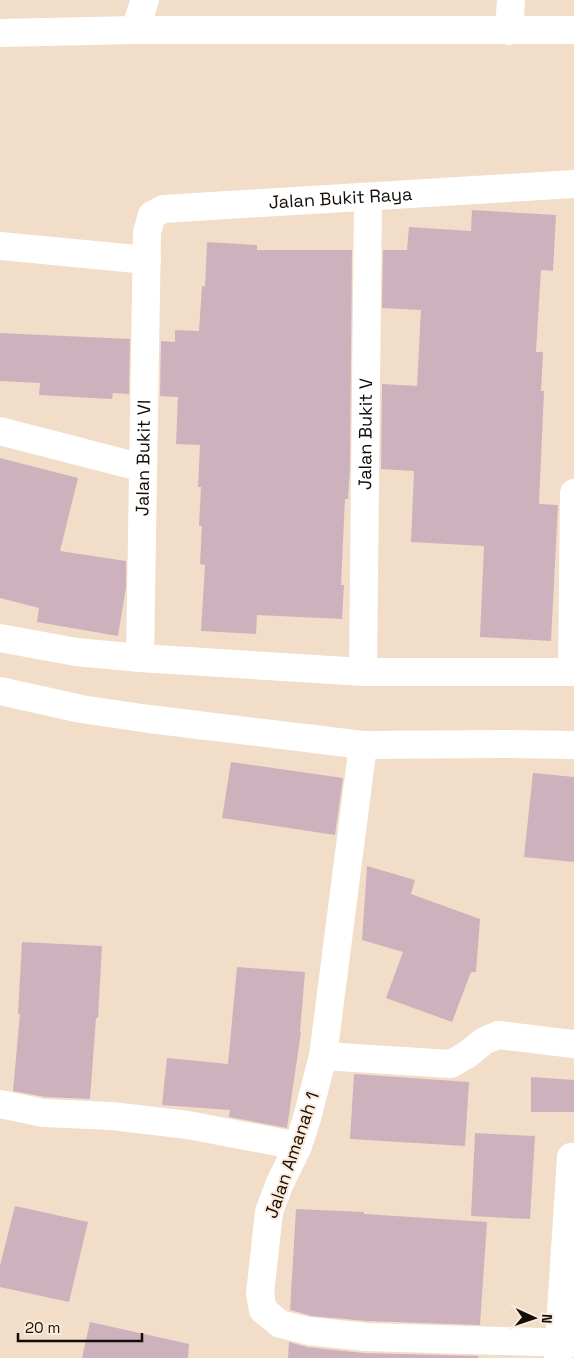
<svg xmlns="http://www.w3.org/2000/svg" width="574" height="1358" viewBox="0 0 574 1358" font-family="'Space Grotesk',sans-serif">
<rect width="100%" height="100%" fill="#f2ddc9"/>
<g fill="#cdb2be">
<polygon points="472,210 556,215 553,271 541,270 536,352 543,352 541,391 544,391 539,504 558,505 551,641 480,637 484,546 411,542 414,471 381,469 382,384 417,386 421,310 382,308 383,250 407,250 409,227 471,231"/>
<polygon points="207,242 257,245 257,250 352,250 350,467 348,499 345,499 341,585 344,585 342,619 257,615 256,634 201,631 205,565 200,564 202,526 199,526 201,487 198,487 200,445 176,444 178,397 160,396 161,341 175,342 175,330 199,331 202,286 205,287"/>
<polygon points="0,333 130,339 129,394 113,393 112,399 39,395 40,383 0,381"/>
<polygon points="0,458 78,478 60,551 126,561 126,587 118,636 37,622 39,608 0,598"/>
<polygon points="231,762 343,778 335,835 222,818"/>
<polygon points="533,773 574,777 574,862 524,857"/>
<polygon points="367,866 415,880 411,894 480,919 476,972 471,972 452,1022 386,998 403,952 362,940"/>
<polygon points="22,942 102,946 98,1018 96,1018 90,1099 45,1097 13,1091 20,1014 18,1014"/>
<polygon points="237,967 305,972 300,1032 301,1032 287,1128 229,1117 230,1110 162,1105 167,1058 228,1064"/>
<polygon points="354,1074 469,1082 465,1146 350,1139"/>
<polygon points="531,1077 574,1080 574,1112 531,1112"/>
<polygon points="475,1133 535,1136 530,1219 471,1216"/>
<polygon points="15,1206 88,1222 69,1302 0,1287 0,1266"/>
<polygon points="296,1209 364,1212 364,1214 487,1222 480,1325 367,1321 312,1316 290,1310"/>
<polygon points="90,1322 189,1344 188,1358 82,1358"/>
<polygon points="289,1342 307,1347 364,1353 478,1356 478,1358 288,1358"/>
</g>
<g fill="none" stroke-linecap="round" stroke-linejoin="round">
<g stroke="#fff" stroke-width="28">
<polyline points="135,30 145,0"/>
<polyline points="509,31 511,0"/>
<polyline points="0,33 135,30 574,30"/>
<polyline points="0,246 147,260"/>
<polyline points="0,431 143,468"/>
<polyline points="0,638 76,652 140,658 363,672 574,672"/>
<path id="s1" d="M140 658 147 232 152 215 163 209 574 184"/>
<polyline points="572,671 574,493"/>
<path id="s2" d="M363 672 368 197"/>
<polyline points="0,691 81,709 149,719 363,745 501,744 574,745"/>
<polyline points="363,745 323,1056 307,1118 298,1146 279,1185 269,1212 260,1294 263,1310 280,1324 309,1331 366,1337 574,1343"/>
<polyline points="323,1056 451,1064 468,1054 484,1041 498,1035 574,1044"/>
<polyline points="0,1104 43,1113 112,1116 188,1125 298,1146"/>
<polyline points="558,1358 571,1157"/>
</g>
</g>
<g text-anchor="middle" stroke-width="4" stroke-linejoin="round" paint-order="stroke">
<g font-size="18" fill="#140d07" stroke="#fcebdb">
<text dy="6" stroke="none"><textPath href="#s1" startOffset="634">Jalan Bukit Raya</textPath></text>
<text dy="6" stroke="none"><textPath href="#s2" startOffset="238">Jalan Bukit V</textPath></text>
<text dy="6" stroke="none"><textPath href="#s1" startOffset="200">Jalan Bukit VI</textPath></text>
<text transform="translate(292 1155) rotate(-71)" y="6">Jalan Amanah 1</text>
</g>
</g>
<g transform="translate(534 1318) rotate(93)" stroke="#fcebdb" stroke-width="4" paint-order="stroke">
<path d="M0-4L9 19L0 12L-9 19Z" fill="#140d07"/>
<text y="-8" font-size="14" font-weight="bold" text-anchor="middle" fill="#140d07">N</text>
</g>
<path d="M18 1333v8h124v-8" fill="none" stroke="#140d07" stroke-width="2.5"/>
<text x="25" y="1333" font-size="15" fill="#140d07" stroke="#fcebdb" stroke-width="4" paint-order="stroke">20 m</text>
</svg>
